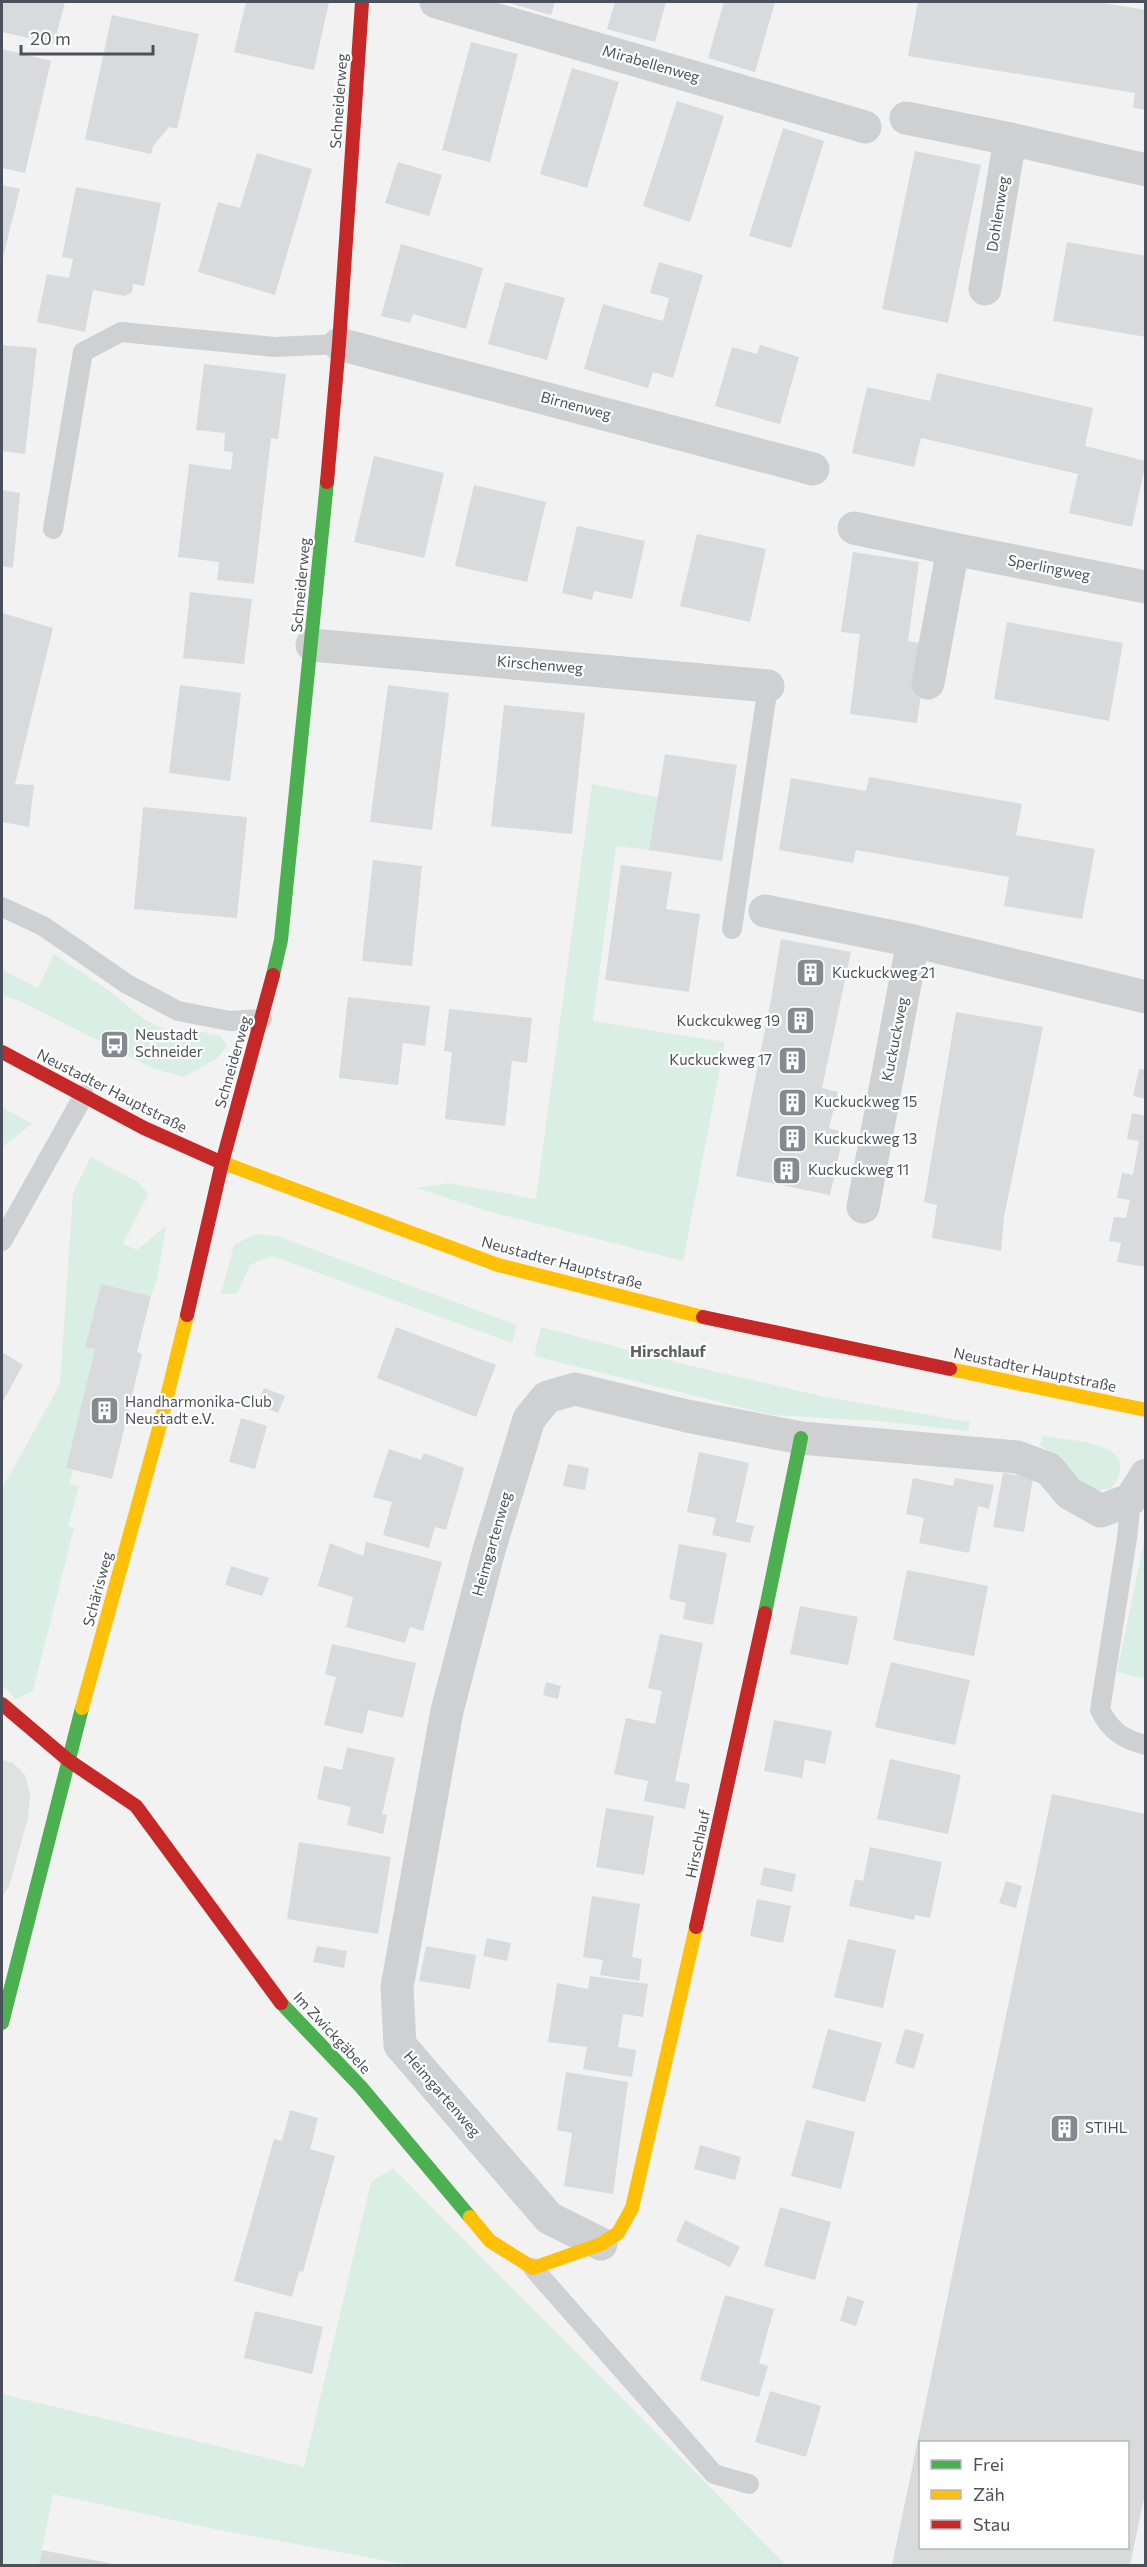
<svg xmlns="http://www.w3.org/2000/svg" width="1147" height="2567" viewBox="0 0 1147 2567" font-family="Commissioner,sans-serif">
<rect width="100%" height="100%" fill="#f2f2f2"/>
<polygon fill="#e0e1e1" points="2,1760 13,1763 25,1775 30,1793 28,1818 9,1886 2,1897"/>
<g fill="#d9eee5">
<polygon points="592,784 658,797 649,850 616,846 593,1021 725,1042 683,1261 487,1211 416,1188 449,1183 536,1199"/>
<polygon points="54,954 107,989 145,1020 167,1031 202,1032 220,1036 227,1045 218,1058 183,1077 152,1068 20,1001 2,995 2,970 38,988"/>
<polygon points="2,1107 32,1124 2,1147"/>
<polygon points="91,1157 138,1182 148,1194 123,1244 137,1250 166,1226 157,1280 151,1296 101,1284 85,1346 95,1349 66,1468 73,1470 69,1484 79,1486 68,1526 74,1528 33,1691 16,1699 2,1685 2,1489 60,1384 73,1193"/>
<polygon points="255,1234 277,1236 517,1325 512,1343 272,1256 250,1265 237,1294 221,1294 234,1245"/>
<polygon points="541,1327 683,1364 825,1397 970,1422 968,1431 879,1421 772,1415 534,1356"/>
<path d="M1043 1436C1073 1441 1147 1442 1111 1489L1094 1491C1075 1478 1060 1460 1040 1445Z"/>
<polygon points="1144,1542 1146,1542 1145,1679 1117,1672"/>
<polygon points="393,2168 711,2488 785,2565 410,2565 214,2529 53,2494 39,2565 2,2566 2,2394 304,2467 371,2182"/>
</g>
<g fill="#d9dadc" fill-rule="evenodd">
<polygon points="2,2 65,2 54,44 2,32"/>
<polygon points="246,2 329,2 314,70 234,52"/>
<polygon points="505,2 555,2 551,15"/>
<polygon points="615,2 666,2 655,42 607,29"/>
<polygon points="724,2 775,2 755,72 708,58"/>
<polygon points="918,2 1098,2 1146,10 1146,110 1133,108 1135,93 908,56"/>
<polygon points="112,15 199,34 177,129 169,127 153,146 151,154 85,139"/>
<polygon points="471,42 518,54 490,162 442,150"/>
<polygon points="2,49 51,61 25,173 2,168"/>
<polygon points="572,68 619,82 587,188 540,174"/>
<polygon points="677,101 724,116 690,222 643,206"/>
<polygon points="783,128 824,141 791,248 749,236"/>
<polygon points="915,151 981,165 948,323 882,309"/>
<polygon points="257,153 312,169 275,295 198,272 218,202 240,208"/>
<polygon points="398,162 442,175 429,216 385,203"/>
<polygon points="2,185 20,189 2,261"/>
<polygon points="76,187 161,203 144,286 133,284 132,292 125,296 93,290 85,332 37,322 47,274 69,278 73,259 62,257"/>
<polygon points="1067,242 1146,256 1146,337 1053,321"/>
<polygon points="401,244 483,268 466,329 413,314 410,323 381,316"/>
<polygon points="659,262 703,275 673,378 653,372 648,388 584,369 603,304 663,321 669,298 650,293"/>
<polygon points="505,282 565,298 547,360 488,344"/>
<polygon points="2,345 37,348 25,454 2,451"/>
<polygon points="760,345 799,357 780,424 715,406 732,347 757,354"/>
<polygon points="204,364 286,374 278,439 271,438 254,584 217,580 219,562 178,557 189,464 231,470 233,452 224,451 225,433 196,430"/>
<polygon points="937,373 1093,408 1085,446 1146,461 1132,527 1069,513 1078,474 921,438 914,467 852,453 867,387 930,401"/>
<polygon points="374,456 444,473 424,558 354,542"/>
<polygon points="474,485 546,502 527,582 455,566"/>
<polygon points="2,490 20,493 13,568 2,566"/>
<polygon points="577,526 645,541 632,599 594,591 592,600 562,593"/>
<polygon points="697,534 766,549 750,622 680,606"/>
<polygon points="853,552 919,562 908,641 928,644 917,723 850,714 860,634 841,632"/>
<polygon points="190,592 252,599 244,664 183,658"/>
<polygon points="2,613 53,628 15,784 34,785 29,827 2,822"/>
<polygon points="1007,622 1123,643 1109,721 994,699"/>
<polygon points="180,685 241,693 230,781 169,773"/>
<polygon points="388,685 449,693 432,830 370,822"/>
<polygon points="504,705 585,713 572,834 491,826"/>
<polygon points="665,754 737,765 722,861 649,850"/>
<polygon points="869,777 1022,804 1016,835 1095,849 1082,919 1004,906 1009,877 856,850 853,863 779,850 791,778 866,791"/>
<polygon points="143,807 247,817 237,918 134,909"/>
<polygon points="373,860 422,866 412,966 362,961"/>
<polygon points="621,865 672,872 666,909 700,914 689,992 605,980"/>
<polygon points="781,939 851,952 822,1088 838,1092 829,1128 844,1132 830,1195 736,1176 772,994"/>
<polygon points="348,997 430,1006 425,1046 403,1043 398,1085 339,1078"/>
<polygon points="449,1009 532,1018 527,1063 512,1061 505,1126 445,1119 452,1052 444,1051"/>
<polygon points="956,1012 1043,1027 1004,1217 1001,1251 932,1238 937,1205 924,1202"/>
<polygon points="1139,1069 1146,1070 1146,1099 1133,1096"/>
<polygon points="1132,1113 1146,1116 1146,1267 1117,1262 1121,1243 1109,1241 1114,1217 1126,1218 1130,1200 1117,1198 1122,1173 1133,1175 1139,1141 1127,1139"/>
<polygon points="101,1284 151,1296 137,1352 142,1354 112,1479 66,1468 95,1349 85,1347"/>
<polygon points="396,1327 496,1365 476,1417 377,1378"/>
<polygon points="2,1352 23,1365 2,1403"/>
<polygon points="264,1388 285,1396 278,1413 257,1405"/>
<polygon points="241,1418 267,1426 255,1469 229,1462"/>
<polygon points="389,1449 421,1460 424,1453 464,1468 446,1530 435,1527 429,1548 383,1535 392,1502 373,1497"/>
<polygon points="699,1452 749,1463 736,1522 754,1526 750,1543 712,1535 716,1518 687,1512"/>
<polygon points="568,1464 589,1468 585,1490 563,1486"/>
<polygon points="1003,1473 1033,1478 1024,1532 993,1527"/>
<polygon points="913,1478 953,1486 955,1478 994,1485 989,1509 978,1506 969,1553 919,1543 924,1518 906,1514"/>
<polygon points="366,1542 442,1562 423,1631 410,1627 405,1643 346,1627 353,1597 318,1586 330,1543 363,1556"/>
<polygon points="679,1544 727,1553 713,1625 683,1619 686,1603 669,1599"/>
<polygon points="231,1566 269,1578 262,1596 225,1585"/>
<polygon points="907,1570 988,1586 974,1656 893,1640"/>
<polygon points="800,1606 858,1617 848,1665 790,1654"/>
<polygon points="660,1634 703,1643 675,1781 690,1784 685,1809 644,1801 648,1781 614,1774 626,1718 655,1724 662,1691 648,1688"/>
<polygon points="332,1644 416,1663 403,1718 368,1710 363,1734 324,1725 336,1677 325,1674"/>
<polygon points="891,1662 970,1680 955,1745 875,1727"/>
<polygon points="546,1682 561,1686 558,1699 543,1695"/>
<polygon points="774,1720 832,1731 825,1764 805,1760 802,1778 764,1771"/>
<polygon points="347,1747 395,1758 382,1814 387,1815 383,1834 347,1825 351,1807 317,1799 324,1766 342,1770"/>
<polygon points="890,1759 961,1775 948,1834 877,1819"/>
<path d="M1052 1794 1146 1814V2489L1130 2565H892ZM921 2442H1128V2547L920 2548Z"/>
<polygon points="606,1808 654,1816 644,1875 596,1867"/>
<polygon points="299,1842 391,1857 378,1934 287,1919"/>
<polygon points="870,1847 942,1862 930,1918 915,1915 914,1920 849,1906 855,1879 863,1881"/>
<polygon points="764,1867 796,1874 792,1892 760,1885"/>
<polygon points="1006,1881 1022,1886 1016,1908 999,1903"/>
<polygon points="592,1896 640,1904 632,1957 642,1959 639,1981 600,1975 603,1960 583,1957"/>
<polygon points="757,1899 791,1906 783,1943 750,1936"/>
<polygon points="487,1938 511,1943 507,1961 483,1956"/>
<polygon points="848,1939 896,1950 883,2008 834,1997"/>
<polygon points="317,1946 347,1951 344,1968 313,1962"/>
<polygon points="426,1946 476,1955 470,1989 419,1981"/>
<polygon points="590,1976 648,1984 643,2017 623,2014 618,2047 636,2050 632,2077 583,2069 587,2047 548,2042 557,1983 588,1989"/>
<polygon points="828,2029 882,2043 865,2102 812,2088"/>
<polygon points="905,2029 924,2034 914,2069 895,2063"/>
<polygon points="566,2072 628,2082 613,2194 564,2186 572,2133 557,2130"/>
<polygon points="290,2110 318,2118 310,2149 335,2156 303,2272 299,2271 292,2297 234,2281 274,2139 282,2141"/>
<polygon points="806,2120 855,2132 841,2189 791,2176"/>
<polygon points="700,2145 741,2157 735,2180 694,2169"/>
<polygon points="780,2207 831,2222 815,2280 764,2266"/>
<polygon points="685,2220 740,2247 730,2267 676,2241"/>
<polygon points="725,2295 774,2309 759,2363 768,2366 759,2397 700,2380"/>
<polygon points="847,2296 864,2301 856,2326 840,2321"/>
<polygon points="255,2311 323,2327 312,2374 244,2358"/>
<polygon points="770,2391 821,2406 806,2457 755,2442"/>
<polygon points="42,2550 113,2564 113,2565 39,2565"/>
</g>
<g fill="none" stroke-linecap="round" stroke-linejoin="round">
<g stroke="#ced0d2" stroke-width="20">
<polyline points="53,529 83,352 121,332 275,347 339,344"/>
<polyline points="2,907 43,926 127,984 178,1011 230,1021 262,1019"/>
<polyline points="732,929 768,686"/>
<polyline points="2,1241 84,1095"/>
<path d="M1131 1499 1127 1538 1100 1710C1111 1731 1122 1739 1146 1745"/>
<polyline points="533,2268 714,2474 749,2484"/>
</g>
<g stroke="#ced0d2" stroke-width="33">
<polyline points="436,2 865,127"/>
<polyline points="906,118 1010,139"/>
<polyline points="985,289 1010,139 1146,170"/>
<polyline points="339,344 813,469"/>
<polyline points="854,528 953,549"/>
<polyline points="312,645 768,686"/>
<polyline points="928,683 953,549 1146,587"/>
<polyline points="765,911 913,941"/>
<polyline points="863,1207 913,941 1146,997"/>
<polyline points="601,2244 549,2218 400,2045 397,1987 447,1711 489,1550 529,1419 547,1397 575,1389 687,1416 801,1438 1017,1457 1049,1469 1069,1493 1101,1511 1131,1499 1146,1475"/>
</g>
<g stroke="#4caf50" stroke-width="14">
<polyline points="273,975 281,940 327,482"/>
<polyline points="765,1613 801,1438"/>
<polyline points="281,2003 361,2087 470,2217"/>
<polyline points="2,2023 82,1708"/>
</g>
<g stroke="#ffc107" stroke-width="14">
<polyline points="218,1161 498,1265 703,1317"/>
<polyline points="950,1369 1146,1410"/>
<polyline points="82,1708 160,1425 187,1315"/>
<polyline points="470,2217 490,2241 533,2268 601,2244 618,2233 632,2208 696,1927"/>
</g>
<g stroke="#c62828" stroke-width="14">
<polyline points="327,482 339,344 362,2"/>
<polyline points="2,1052 144,1128 218,1161"/>
<polyline points="187,1315 222,1163 273,975"/>
<polyline points="703,1317 950,1369"/>
<polyline points="2,1704 68,1760 136,1806 281,2003"/>
<polyline points="696,1927 765,1613"/>
</g>
</g>
<defs>
<symbol id="building-square" viewBox="-11 -11 22 22"><rect x="-9" y="-9" width="18" height="18" rx="4" fill="#858990" stroke="#fff"/><path d="M-4-6H4V6H1V3H-1V6H-4ZM-2.5-4.3h1.7v1.8h-1.7ZM.8-4.3h1.7v1.8H.8ZM-2.5-1h1.7V.8h-1.7ZM.8-1h1.7V.8H.8Z" fill="#fff"/></symbol>
<symbol id="bus-square" viewBox="-11 -11 22 22"><rect x="-9" y="-9" width="18" height="18" rx="4" fill="#858990" stroke="#fff"/><path d="M-5-6H5V4H4V6H2V4H-2V6H-4V4H-5ZM-3.5-4V0h7V-4ZM-3.5 1.2v1.5H-2V1.2ZM2 1.2v1.5H3.5V1.2Z" fill="#fff"/></symbol>
</defs>
<g fill-rule="evenodd">
<use href="#building-square" x="794" y="956" width="33" height="33"/>
<use href="#building-square" x="784" y="1004" width="33" height="33"/>
<use href="#bus-square" x="98" y="1028" width="33" height="33"/>
<use href="#building-square" x="776" y="1044" width="33" height="33"/>
<use href="#building-square" x="776" y="1086" width="33" height="33"/>
<use href="#building-square" x="776" y="1122" width="33" height="33"/>
<use href="#building-square" x="770" y="1154" width="33" height="33"/>
<use href="#building-square" x="88" y="1394" width="33" height="33"/>
<use href="#building-square" x="1048" y="2112" width="33" height="33"/>
</g>
<g text-anchor="middle" stroke-width="4.5" stroke-linejoin="round" paint-order="stroke">
<g font-size="15" fill="#4b515c" stroke="#fff">
<text transform="translate(651 64) rotate(16)" y="5">Mirabellenweg</text>
<text transform="translate(339 101) rotate(-86)" y="5">Schneiderweg</text>
<text transform="translate(998 214) rotate(-81)" y="5">Dohlenweg</text>
<text transform="translate(576 406) rotate(15)" y="5">Birnenweg</text>
<text transform="translate(1049 568) rotate(11)" y="5">Sperlingweg</text>
<text transform="translate(301 585) rotate(-85)" y="5">Schneiderweg</text>
<text transform="translate(540 665) rotate(5)" y="5">Kirschenweg</text>
<text transform="translate(895 1039) rotate(-79)" y="5">Kuckuckweg</text>
<text transform="translate(233 1062) rotate(-74)" y="5">Schneiderweg</text>
<text transform="translate(112 1091) rotate(27)" y="5">Neustadter Hauptstraße</text>
<text transform="translate(562 1263) rotate(15)" y="5">Neustadter Hauptstraße</text>
<text transform="translate(1035 1370) rotate(12)" y="5">Neustadter Hauptstraße</text>
<text transform="translate(492 1544) rotate(-74)" y="5">Heimgartenweg</text>
<text transform="translate(98 1589) rotate(-75)" y="5">Schärisweg</text>
<text transform="translate(698 1844) rotate(-78)" y="5">Hirschlauf</text>
<text transform="translate(332 2033) rotate(47)" y="5">Im Zwickgäbele</text>
<text transform="translate(442 2094) rotate(49)" y="5">Heimgartenweg</text>
</g>
<g font-size="15" fill="#4b515c" stroke="#fff" text-anchor="start">
<text x="832" y="978">Kuckuckweg 21</text>
<text x="780" y="1026" text-anchor="end">Kuckcukweg 19</text>
<text x="135" y="1040">Neustadt<tspan x="135" dy="17">Schneider</tspan></text>
<text x="772" y="1065" text-anchor="end">Kuckuckweg 17</text>
<text x="814" y="1107">Kuckuckweg 15</text>
<text x="814" y="1144">Kuckuckweg 13</text>
<text x="808" y="1175">Kuckuckweg 11</text>
<text x="125" y="1407">Handharmonika-Club<tspan x="125" dy="17">Neustadt e.V.</tspan></text>
<text x="1085" y="2133">STIHL</text>
</g>
<g font-size="16" font-weight="bold" fill="#5e6065" stroke="#fff">
<text x="668" y="1357">Hirschlauf</text>
</g>
</g>
<rect width="1147" height="2567" fill="none" stroke="#4b515c" stroke-width="6"/>
<rect x="919" y="2441" width="210" height="108" fill="#ffffff" stroke="#b7b9be" stroke-width="1.5"/>
<rect x="931" y="2460" width="30" height="9" fill="#4caf50" stroke="#b7b9be" stroke-width="1.5"/>
<text x="973" y="2471" font-size="18" fill="#4b515c">Frei</text>
<rect x="931" y="2490" width="30" height="9" fill="#ffc107" stroke="#b7b9be" stroke-width="1.5"/>
<text x="973" y="2501" font-size="18" fill="#4b515c">Zäh</text>
<rect x="931" y="2520" width="30" height="9" fill="#c62828" stroke="#b7b9be" stroke-width="1.5"/>
<text x="973" y="2531" font-size="18" fill="#4b515c">Stau</text>
<path d="M21 45v9h132v-9" fill="none" stroke="#4b515c" stroke-width="3"/>
<text x="30" y="45" font-size="18" fill="#4b515c" stroke="#ffffff" stroke-width="4.5" paint-order="stroke">20 m</text>
</svg>
